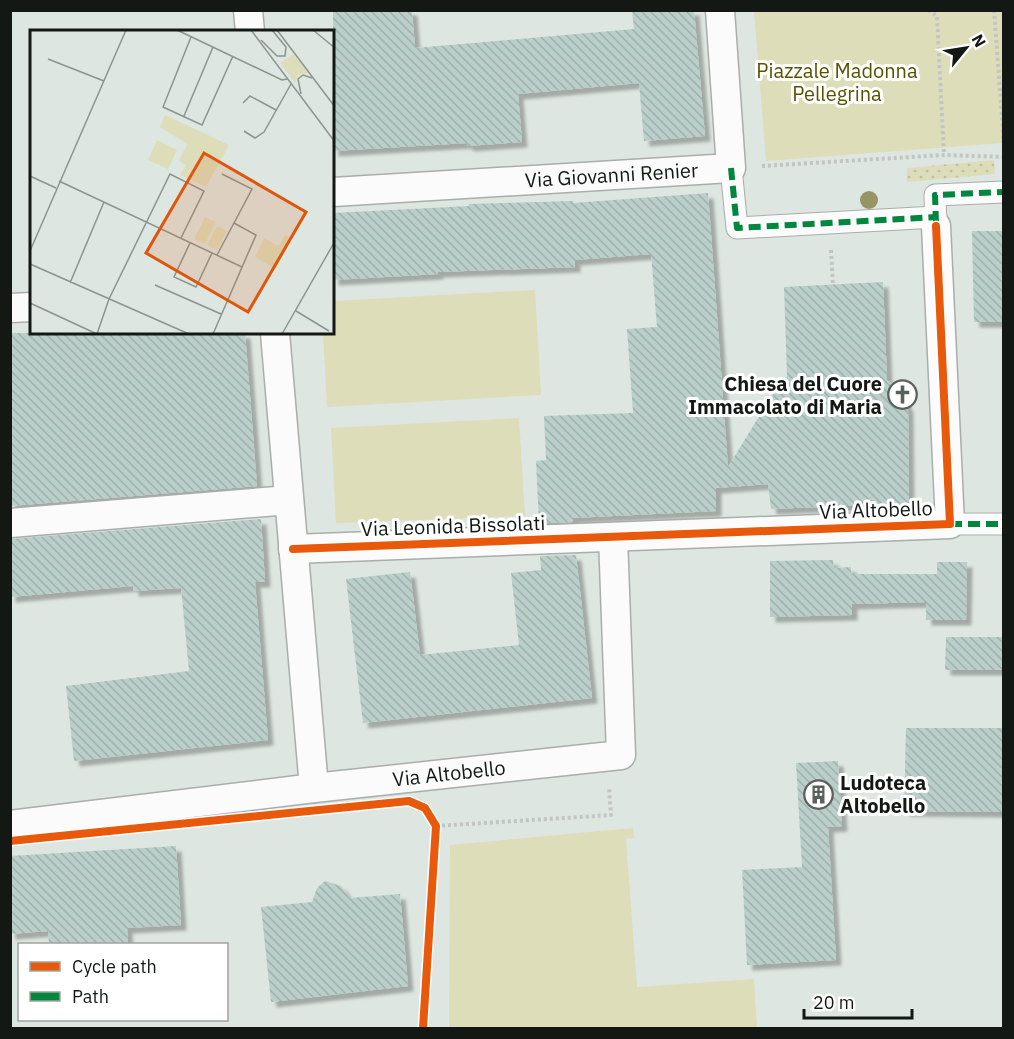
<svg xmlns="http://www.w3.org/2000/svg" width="1014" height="1039" viewBox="0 0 1014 1039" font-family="'IBM Plex Sans',sans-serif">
<defs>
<pattern id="grass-dots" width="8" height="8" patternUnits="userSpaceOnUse" patternTransform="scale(1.5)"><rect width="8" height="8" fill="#ddddba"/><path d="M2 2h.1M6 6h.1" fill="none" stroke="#bdbd9f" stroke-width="1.8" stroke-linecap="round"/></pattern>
<pattern id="building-back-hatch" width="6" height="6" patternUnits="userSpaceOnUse" patternTransform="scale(1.5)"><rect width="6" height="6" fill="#bacfca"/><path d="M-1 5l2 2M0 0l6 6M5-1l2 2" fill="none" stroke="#9fb1ad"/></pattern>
<filter id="shadow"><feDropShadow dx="5.5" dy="5.5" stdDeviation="1.5" flood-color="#0004"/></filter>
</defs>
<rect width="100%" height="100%" fill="#dee6e1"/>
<polygon fill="url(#grass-dots)" points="994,160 995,174 907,182 907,168"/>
<g fill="#ddddba">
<polygon points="754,11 1003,11 1003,143 766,161"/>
<polygon points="535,290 541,395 327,407 323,333 333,333 333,301"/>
<polygon points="519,418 525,516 336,523 331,428"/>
<polygon points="633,828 634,838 626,839 637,987 754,979 757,1028 449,1028 450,845"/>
</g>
<g fill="url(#building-back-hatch)" filter="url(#shadow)">
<polygon points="333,10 412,10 415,48 634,29 632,10 694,10 705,136 644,141 639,83 518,94 522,142 468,146 467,143 333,151"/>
<polygon points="708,193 728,467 771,397 787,376 784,287 883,282 887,380 902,392 908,408 909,503 771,509 768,484 716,488 716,511 572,518 573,522 539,523 536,461 546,460 544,416 633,413 627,329 657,327 651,254 575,260 575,267 438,272 438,274 333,280 333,213 469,206 469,204 573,201 573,203"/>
<polygon points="972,231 1004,231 1004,322 974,322"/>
<polygon points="10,333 245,333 257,486 10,506"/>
<polygon points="261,519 265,582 255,582 268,740 74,761 66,686 189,671 181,588 133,591 133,586 10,597 10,539"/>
<polygon points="576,555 592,698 363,723 346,579 410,572 420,655 519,645 511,573 541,570 540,556"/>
<polygon points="833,560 834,568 851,567 851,574 937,574 937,562 967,562 966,620 926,620 926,602 852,604 852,615 770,617 770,561"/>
<polygon points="946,637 1004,637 1004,670 945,670"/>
<polygon points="906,728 1004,728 1004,812 904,811"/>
<polygon points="838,761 842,826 828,827 836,960 747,965 742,870 802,867 796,763"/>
<polygon points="176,846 181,925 127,928 128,945 49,945 48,931 10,934 10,856"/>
<polygon points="325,881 341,886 350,898 400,894 408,986 271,1002 261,907 312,902 317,888"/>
</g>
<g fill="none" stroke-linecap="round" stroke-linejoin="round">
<defs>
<g id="pedestrian">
<polyline points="731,168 737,228 936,217"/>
<polyline points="936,226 935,195 1004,192"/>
<polyline points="950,524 1004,524"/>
</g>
<g id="minor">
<polyline points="248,10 250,32"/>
<path id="s1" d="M333 192 731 168 720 10"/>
<polyline points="10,308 32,307"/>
<polyline points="275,333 314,788"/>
<polyline points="10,523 289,500"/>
<polyline points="293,549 950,524 936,226"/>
<path id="s2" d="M10 825 314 788 621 755 613 537"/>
</g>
</defs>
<use href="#pedestrian" stroke="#a9aeab" stroke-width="23"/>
<use href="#minor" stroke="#a9aeab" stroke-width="31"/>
<g stroke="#c2c5c4" stroke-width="4" stroke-dasharray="3 3" stroke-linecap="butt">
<polyline points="928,10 937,16 944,155"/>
<polyline points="994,10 1004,144"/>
<polyline points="762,166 944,155 1004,157"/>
<polyline points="831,250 833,285"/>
<polyline points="436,826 611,815 609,788"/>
</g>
<use href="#pedestrian" stroke="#fafbfa" stroke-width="21"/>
<use href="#minor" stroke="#fafbfa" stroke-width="28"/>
<g stroke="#00873e" stroke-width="6" stroke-dasharray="12 6" stroke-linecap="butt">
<polyline points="731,168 737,228 936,217"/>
<polyline points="936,223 935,195 1004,192"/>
<polyline points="950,524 1004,524"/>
</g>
<defs>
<g id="cycleway">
<polyline points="293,549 950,524 936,226"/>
<polyline points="10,841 409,801 425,808 436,826 423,1028"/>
</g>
</defs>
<use href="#cycleway" stroke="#fff" stroke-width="11"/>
<use href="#cycleway" stroke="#e8590c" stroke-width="8"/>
</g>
<circle fill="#959565" cx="869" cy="200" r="9"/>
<defs>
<symbol id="church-ring" viewBox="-11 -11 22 22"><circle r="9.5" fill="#fff" stroke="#5a605c" stroke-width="1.5"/><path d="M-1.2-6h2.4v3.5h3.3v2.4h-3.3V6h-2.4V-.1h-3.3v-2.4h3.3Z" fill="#5a605c"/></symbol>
<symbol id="building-ring" viewBox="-11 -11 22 22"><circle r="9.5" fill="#fff" stroke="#5a605c" stroke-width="1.5"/><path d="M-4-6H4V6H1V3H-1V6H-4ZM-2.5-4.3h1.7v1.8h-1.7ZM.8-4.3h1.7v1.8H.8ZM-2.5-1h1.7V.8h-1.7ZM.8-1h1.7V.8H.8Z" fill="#5a605c"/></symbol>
</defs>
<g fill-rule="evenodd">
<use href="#church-ring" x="886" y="378" width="33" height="33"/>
<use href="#building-ring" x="802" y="778" width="33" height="33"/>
</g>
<g text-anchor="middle" stroke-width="6" stroke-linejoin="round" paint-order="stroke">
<g font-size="20" fill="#5a5200" stroke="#fff">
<text x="837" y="78">Piazzale Madonna<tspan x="837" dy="23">Pellegrina</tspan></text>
</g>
<g font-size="20" fill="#131815" stroke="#fff">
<text dy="7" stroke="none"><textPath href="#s1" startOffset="279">Via Giovanni Renier</textPath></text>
<text transform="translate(876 510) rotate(-2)" y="7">Via Altobello</text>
<text transform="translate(453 526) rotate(-2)" y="7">Via Leonida Bissolati</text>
<text dy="7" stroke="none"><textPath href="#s2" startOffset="442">Via Altobello</textPath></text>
</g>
<g font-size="20" font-weight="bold" fill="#131815" stroke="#fff" text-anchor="end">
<text x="882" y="391">Chiesa del Cuore<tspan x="882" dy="23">Immacolato di Maria</tspan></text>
<text x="840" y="790" text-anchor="start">Ludoteca<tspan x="840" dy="23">Altobello</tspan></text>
</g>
</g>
<g transform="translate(30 30)">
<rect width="304" height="304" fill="#dee6e1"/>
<path d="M127 110 147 120 138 139 118 130Z" fill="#ddddba"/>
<path d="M263 24 279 43 268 45 265 53 250 33ZM135 85 199 115 176 157 150 145 156 135 149 131 157 114 130 97ZM175 187 186 192 175 214 164 209ZM187 196 197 201 187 220 177 215ZM255 205 262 208 246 239 225 227 234 208 249 216Z" fill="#ddddba"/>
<path fill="none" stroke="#8d948f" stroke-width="1.5" d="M147 0 252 50 257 49M221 0 305 112M247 0 305 77M283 0 305 18M161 7 133 77 172 95 203 26M231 10 247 26H255L256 17 242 0M18 29 74 51M271 64 268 49 273 45 282 48M213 73 220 66 246 80M154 86 183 17M214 101 225 108 234 102 261 54M0 146 26 158M29 151 212 237M160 213 144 247 166 257 182 223M0 221 96 0M187 225 222 159 192 144M0 234 159 304M40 253 74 172M125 255 191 284M0 273 67 304M266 281 299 301M67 304 79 269 140 144 174 161 151 208M183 304 226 205 204 193M252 304 305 211"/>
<path fill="#dd560c" fill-opacity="0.15" stroke="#dd560c" stroke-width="3" d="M174 123 276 182 218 282 116 223Z"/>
<rect width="304" height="304" fill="none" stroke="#131815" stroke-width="3"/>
</g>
<rect width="1014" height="1039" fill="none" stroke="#131815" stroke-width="24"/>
<rect x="18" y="943" width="210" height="78" fill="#ffffff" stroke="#a1a3a1" stroke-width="1.5"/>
<rect x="30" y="962" width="30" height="9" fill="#e8590c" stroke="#a1a3a1" stroke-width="1.5"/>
<text x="72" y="973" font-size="18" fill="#131815">Cycle path</text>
<rect x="30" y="992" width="30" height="9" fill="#00873e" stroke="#a1a3a1" stroke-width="1.5"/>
<text x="72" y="1003" font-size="18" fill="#131815">Path</text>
<g transform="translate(966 48) rotate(60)" stroke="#ffffff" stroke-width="4.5" paint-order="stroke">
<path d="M0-4.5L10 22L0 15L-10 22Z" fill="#131815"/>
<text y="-9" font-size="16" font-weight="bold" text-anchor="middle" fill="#131815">N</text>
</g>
<path d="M804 1009v9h108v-9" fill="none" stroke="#131815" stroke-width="3"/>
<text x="813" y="1009" font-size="18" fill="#131815" stroke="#ffffff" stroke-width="4.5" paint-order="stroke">20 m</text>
</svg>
